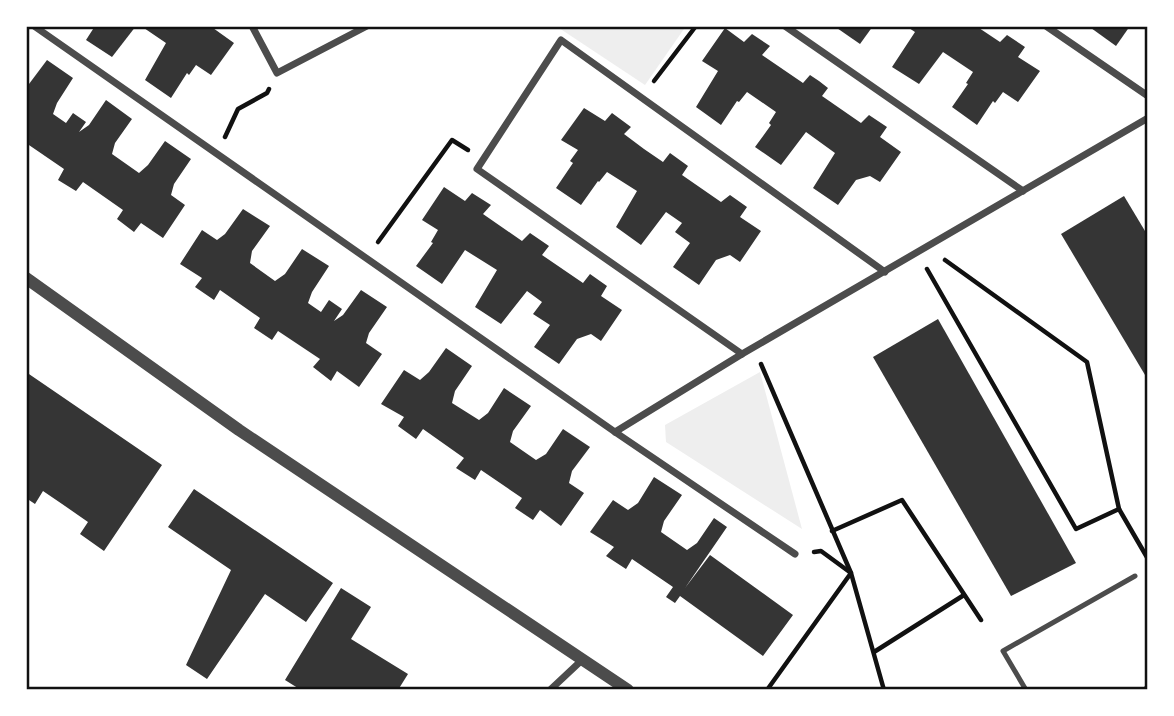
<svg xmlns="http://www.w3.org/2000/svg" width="1174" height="716" viewBox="0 0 1174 716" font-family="Signika,sans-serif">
<rect width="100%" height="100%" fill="#fff"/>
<g fill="#eee">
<polygon points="556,26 686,26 645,85"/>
<polygon points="760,372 802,529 666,442 665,425"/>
</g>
<g fill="#353535">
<polygon points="95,26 136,26 112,57 86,40"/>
<polygon points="141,26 214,26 213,28 234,43 211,75 196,65 189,75 187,73 171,98 145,80 166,43"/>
<polygon points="834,26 873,26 860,44"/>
<polygon points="906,26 976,26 1000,42 1007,35 1025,47 1018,57 1040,71 1018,102 1003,92 995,103 993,101 977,125 952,107 968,84 966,83 973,72 943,52 919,84 892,67 915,32"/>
<polygon points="1093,26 1130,26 1116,46 1091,28"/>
<polygon points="725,28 744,42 752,34 770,46 762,55 803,83 810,75 819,81 828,88 822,96 861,123 869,115 887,127 880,137 901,152 880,182 870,176 856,180 838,205 813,188 835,153 806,132 781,165 755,147 771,125 769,123 776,112 747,92 739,102 737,101 721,125 696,107 718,71 702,61"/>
<polygon points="47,60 73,78 57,103 53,114 66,123 73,113 86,122 79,132 89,125 106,100 132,119 115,143 112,154 139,173 148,165 165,141 191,159 174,184 171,195 185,205 163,238 141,223 134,232 117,219 123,210 83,182 76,191 58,180 64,169 26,143 26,88"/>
<polygon points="584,108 605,121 612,113 631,127 624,134 644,149 663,162 670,153 688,166 682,175 721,202 730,195 747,207 740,217 761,231 740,262 730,255 716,260 699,285 673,267 690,243 675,232 682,223 679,221 666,212 641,245 616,227 637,191 607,172 599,182 598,181 581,205 556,188 573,163 570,161 578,150 561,140"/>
<polygon points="444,187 465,201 472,193 491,205 483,214 522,241 530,233 549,246 542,255 583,283 590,274 607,286 601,296 622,310 601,341 591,334 577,339 559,364 534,347 550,325 533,314 542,302 527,291 501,324 475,307 497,270 465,250 442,284 416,266 433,243 431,242 438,230 422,220"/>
<polygon points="1124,196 1148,236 1148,380 1061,234"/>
<polygon points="243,209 270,226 252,251 250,263 275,281 285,274 302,249 329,266 312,292 308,303 321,312 329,300 342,309 334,321 343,315 361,290 387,307 369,333 366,343 382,354 359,387 337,371 331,381 313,367 320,359 278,331 272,340 254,328 260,318 220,290 214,300 195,287 202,278 180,264 202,230 217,240 225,234"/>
<polygon points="938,319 1076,563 1011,596 873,357"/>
<polygon points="446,348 472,366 455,391 452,403 479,420 488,413 504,388 531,406 513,431 510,442 536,460 546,454 563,429 590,447 572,471 569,483 584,493 561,526 540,510 533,520 515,508 522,498 481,470 475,480 456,468 464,458 423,429 416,439 398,426 404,417 381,404 404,370 420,380 429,372"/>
<polygon points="26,372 162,465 104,551 80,534 88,522 65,506 43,491 35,504 26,498"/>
<polygon points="654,477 682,495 664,521 661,532 687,550 697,543 714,518 727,527 685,588 710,555 793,615 763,656 680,596 675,603 666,597 673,587 632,559 626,569 606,556 614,547 590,532 613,500 628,510 638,503"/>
<polygon points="194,489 333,583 306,622 265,594 207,679 186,665 231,570 168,527"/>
<polygon points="341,588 371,607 351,639 408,674 398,690 301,690 285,680"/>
</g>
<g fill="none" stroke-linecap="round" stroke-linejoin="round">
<g stroke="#111" stroke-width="4.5">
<polyline points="654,81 696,26"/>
<polyline points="225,137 238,109 267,93 269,89"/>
<polyline points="378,242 452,140 468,150"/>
<polyline points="945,260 1087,362 1119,509"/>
<polyline points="927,269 1076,529 1119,509 1148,559"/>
<polyline points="761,364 851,573 884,690"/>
<polyline points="832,531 902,500 981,620"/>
<polyline points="874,652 964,595"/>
<polyline points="767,690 851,573 821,551 814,552"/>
</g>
<polyline stroke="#4c4c4c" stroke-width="5" points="1026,690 1003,651 1135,576"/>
<g stroke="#4c4c4c" stroke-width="7">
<polyline points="34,26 615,432 795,554"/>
<polyline points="252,26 277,73 367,26"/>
<polyline points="785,26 1023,191"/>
<polyline points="1046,26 1148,96"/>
<polyline points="742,354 477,169 561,40 885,272"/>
<polyline points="615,432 742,354 1148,118"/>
<polyline points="550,690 582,660"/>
<polyline points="1146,690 1148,688"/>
</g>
<polyline stroke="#4c4c4c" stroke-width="12" points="26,278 239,430 628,690"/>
</g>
<rect width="1174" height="716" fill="none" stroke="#ffffff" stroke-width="56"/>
<rect x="28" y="28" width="1118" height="660" fill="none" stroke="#111" stroke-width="2.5"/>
</svg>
